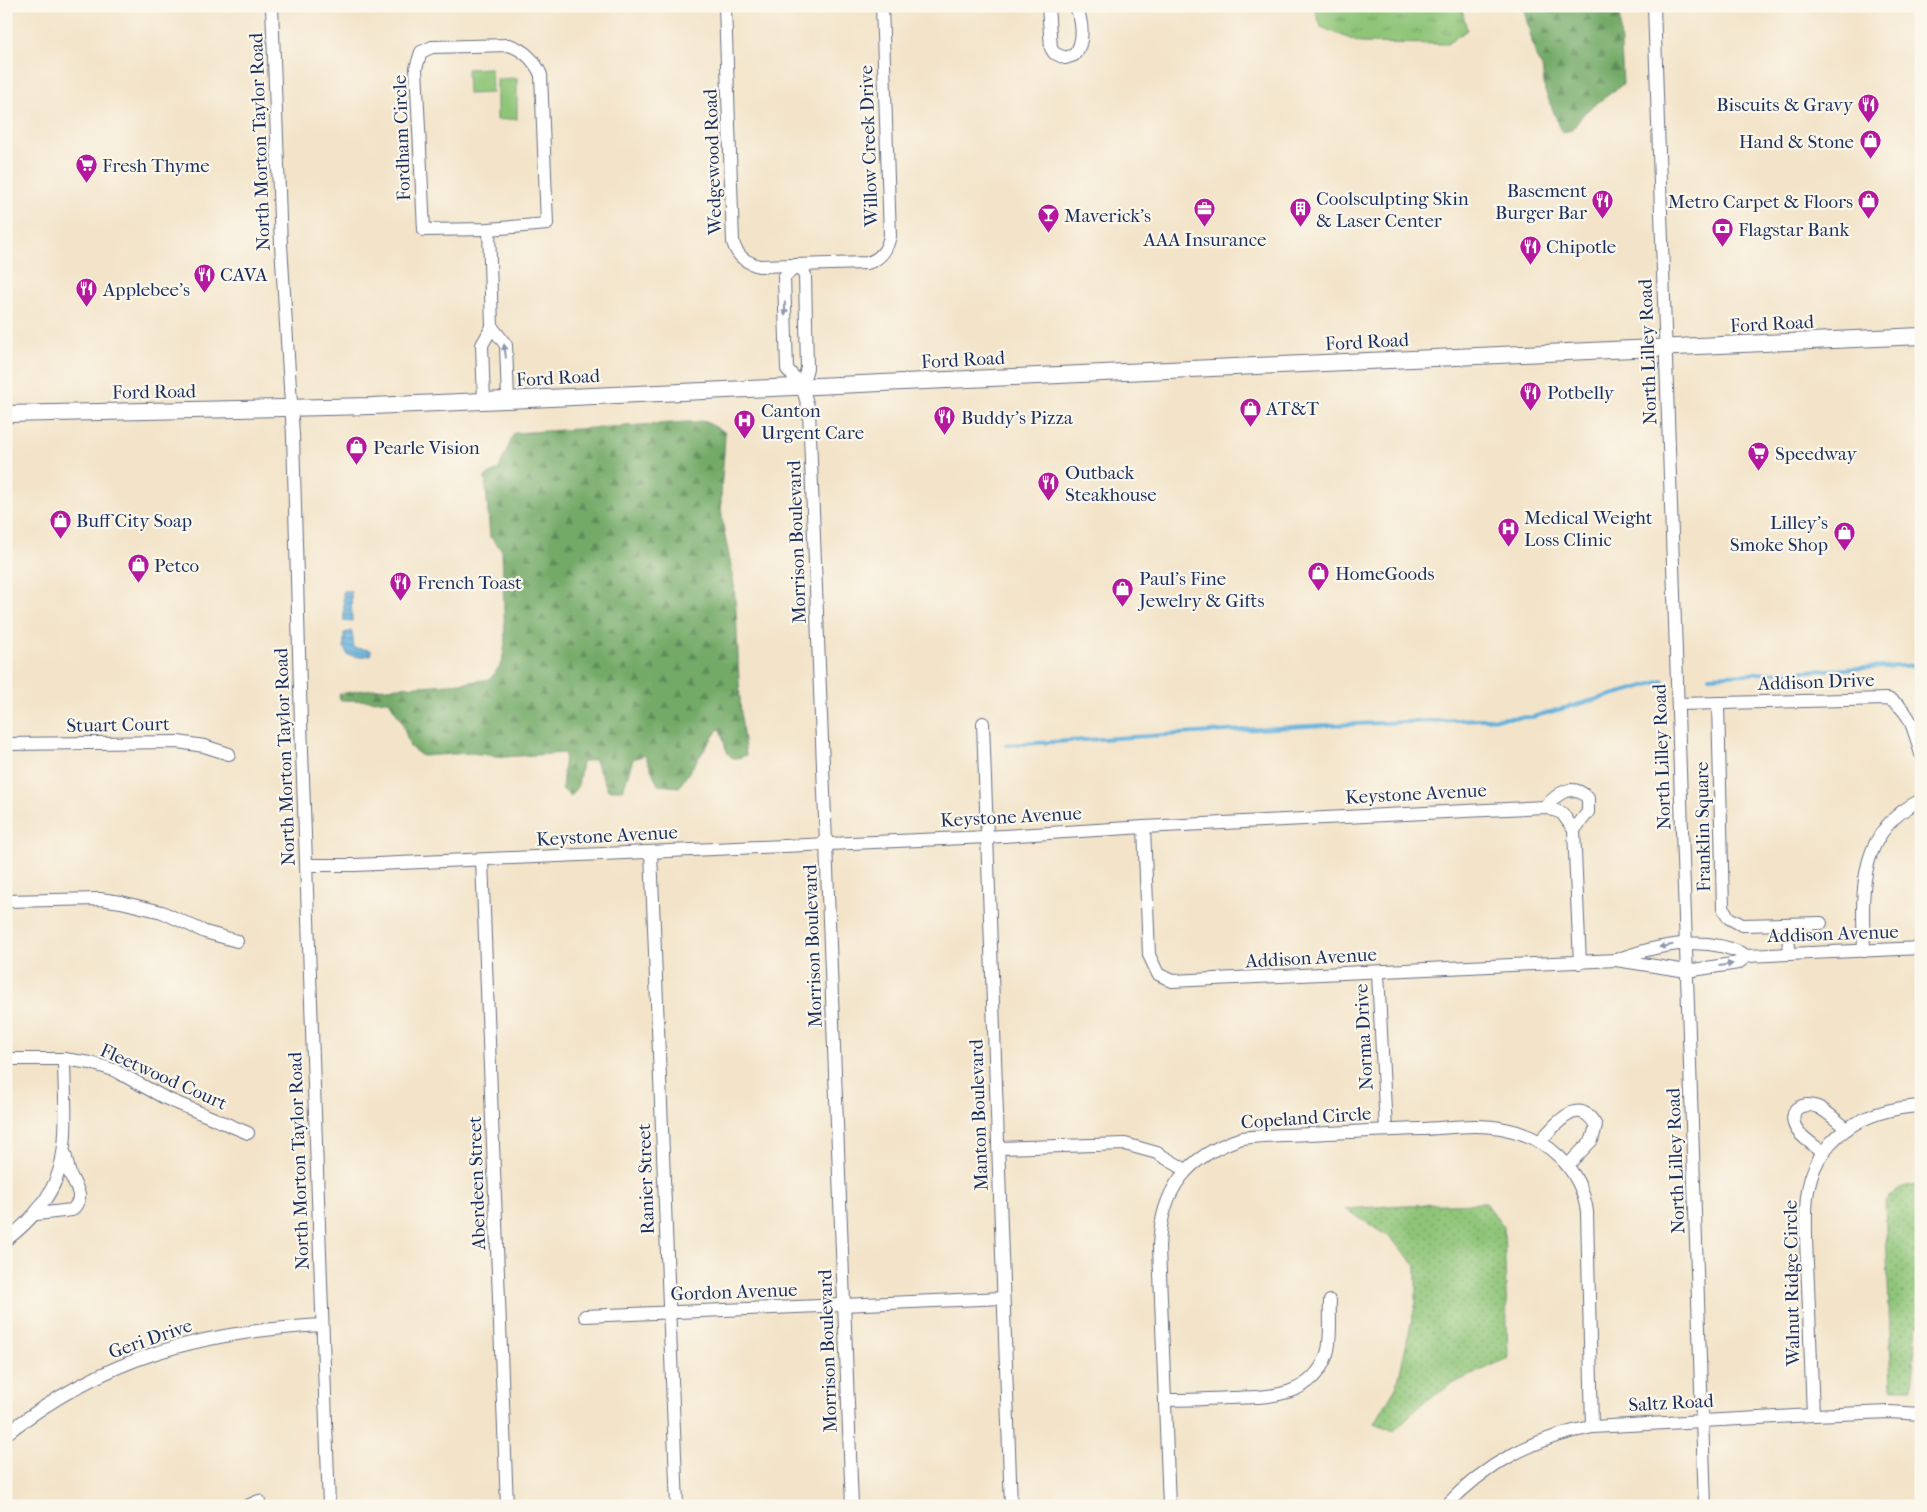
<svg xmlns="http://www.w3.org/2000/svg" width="1927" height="1512" viewBox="0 0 1927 1512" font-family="'IM FELL French Canon',serif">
<defs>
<pattern id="grass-tufts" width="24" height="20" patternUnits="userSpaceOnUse" patternTransform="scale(1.25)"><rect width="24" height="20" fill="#8fc578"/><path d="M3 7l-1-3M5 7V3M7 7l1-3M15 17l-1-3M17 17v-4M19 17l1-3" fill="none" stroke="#74a066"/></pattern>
<pattern id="forest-firs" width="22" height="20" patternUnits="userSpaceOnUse" patternTransform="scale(1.25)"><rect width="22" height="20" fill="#73aa68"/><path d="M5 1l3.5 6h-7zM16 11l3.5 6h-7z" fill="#5e8b59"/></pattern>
<pattern id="park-dots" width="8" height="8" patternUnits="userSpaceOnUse" patternTransform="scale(1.25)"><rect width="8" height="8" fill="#8fc578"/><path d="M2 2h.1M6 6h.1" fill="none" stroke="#74a066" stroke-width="1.8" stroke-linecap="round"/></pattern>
<pattern id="water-rules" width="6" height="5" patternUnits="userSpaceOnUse" patternTransform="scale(1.25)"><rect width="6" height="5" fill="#63b1dd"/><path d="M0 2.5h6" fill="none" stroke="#5190b6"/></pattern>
</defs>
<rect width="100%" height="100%" fill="#fbf7ec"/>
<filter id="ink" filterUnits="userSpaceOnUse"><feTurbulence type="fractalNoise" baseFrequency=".02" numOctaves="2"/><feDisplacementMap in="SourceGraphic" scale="10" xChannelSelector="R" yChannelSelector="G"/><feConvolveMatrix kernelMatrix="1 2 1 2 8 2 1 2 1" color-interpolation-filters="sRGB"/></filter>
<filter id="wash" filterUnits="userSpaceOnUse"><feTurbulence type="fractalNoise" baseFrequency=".0096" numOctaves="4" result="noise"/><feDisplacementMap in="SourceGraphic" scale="20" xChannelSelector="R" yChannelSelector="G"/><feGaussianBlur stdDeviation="1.12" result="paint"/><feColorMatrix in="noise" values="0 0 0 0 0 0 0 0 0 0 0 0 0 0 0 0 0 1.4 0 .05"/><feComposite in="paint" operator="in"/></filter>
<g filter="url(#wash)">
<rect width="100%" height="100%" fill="#f3e4c9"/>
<polygon fill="url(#grass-tufts)" stroke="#557a6b" points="1314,6 1461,6 1467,30 1447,44 1360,43 1321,27"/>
<g fill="url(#forest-firs)" stroke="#476c63">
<polygon points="1518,6 1619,6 1623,84 1584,113 1572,130 1562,132 1545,91 1542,67 1536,57 1524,10"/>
<path d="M704 421 725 432C725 455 721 477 721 500 721 526 729 551 733 576 740 635 736 696 746 755 722 767 727 740 719 728L679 787 658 785 645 755 633 759 623 790H608L594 759 582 763 578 785 571 796 562 789 565 753 505 757 470 753 422 756 410 747 402 722 389 701 340 700 339 694C389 684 440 688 490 679L502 663 505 643 502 550 490 537 485 477 499 469 514 433Z"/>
</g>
<g fill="url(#park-dots)" stroke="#557a6b">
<path d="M1921 1184V1325H1917L1911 1388H1892L1885 1202C1896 1188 1903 1185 1921 1184Z"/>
<polygon points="1486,1203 1504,1227 1508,1358 1454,1383 1421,1404 1394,1431 1375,1423 1397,1385 1416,1302 1416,1266 1390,1237 1345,1209 1404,1205"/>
</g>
<g fill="#8fc578" stroke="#557a6b">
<polygon points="491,68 492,93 468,94 467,69"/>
<polygon points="517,78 517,119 497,120 497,79"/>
</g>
<g fill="url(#water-rules)" stroke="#3f709e">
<polygon points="343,591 350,591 351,593 352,621 344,621"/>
<polygon points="352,631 354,648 371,650 371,655 360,657 348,655 344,648 344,633"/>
</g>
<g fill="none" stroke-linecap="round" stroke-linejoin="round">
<g stroke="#63b1dd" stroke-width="4">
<polyline points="1709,676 1921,665"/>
<polyline points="1006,745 1307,726 1532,717 1663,681"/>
</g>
</g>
</g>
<g filter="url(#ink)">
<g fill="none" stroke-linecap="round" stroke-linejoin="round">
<defs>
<g id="minor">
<polyline points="272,6 281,245 293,435 301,723 329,1506"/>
<path d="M725 6 733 242C737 256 745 262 759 266L867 263C881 259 887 250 890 236L882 6"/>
<path d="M1048 6 1051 48 1054 53 1065 58 1074 55C1085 43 1083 20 1075 6"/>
<polyline points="1654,6 1705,1506"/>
<path d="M509 45C524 50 535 61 541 75L547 224 489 229 424 230 416 68 421 52 432 47Z"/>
<polyline points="489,229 492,327"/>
<polyline points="797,266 784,277 787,369 802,386 809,410 852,1506"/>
<polyline points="797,266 805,275 807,368 802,386"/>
<polyline points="484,401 482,345 492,327 506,345 508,400"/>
<polyline points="1718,703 1723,908 1729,918 1742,925 1821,923"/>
<path d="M1678 704 1888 699C1911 709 1914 732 1921 754"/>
<polyline points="983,723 1011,1506"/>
<polyline points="6,744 178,742 204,746 229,754"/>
<path d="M1545 807C1558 793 1572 782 1588 798V812L1574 830"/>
<polyline points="1144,827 1149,955 1158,974 1172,981 1616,960"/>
<polyline points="651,852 677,1506"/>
<polyline points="482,860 507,1506"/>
<polyline points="307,865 355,865 987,837 1144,827 1545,807 1562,813 1574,830 1580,963"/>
<polyline points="6,901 100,899 121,902 162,912 205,932 237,941"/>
<polyline points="1788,924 1789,954"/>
<path d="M1864 951C1862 891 1857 831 1921 800"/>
<path d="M1747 956 1738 963 1687 971 1616 960C1656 945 1708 934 1747 956L1921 948"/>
<polyline points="1378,973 1386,1130"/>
<polyline points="6,1059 64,1059 91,1063 114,1070 165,1098 248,1133"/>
<path d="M1539 1142C1556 1125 1578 1093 1596 1126L1592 1140 1568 1165"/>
<polyline points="998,1148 1125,1144 1157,1153 1186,1170"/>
<path d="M1824 1153C1810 1142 1785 1129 1796 1109 1815 1096 1831 1117 1847 1129"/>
<path d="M37 1214 72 1210C86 1196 76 1189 70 1174 68 1168 67 1161 65 1154"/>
<path d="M6 1240C77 1186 65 1139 64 1059"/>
<polyline points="585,1316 1003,1298"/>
<path d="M1165 1400C1187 1400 1208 1399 1230 1398 1268 1397 1312 1398 1327 1354 1332 1338 1329 1318 1330 1301"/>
<path d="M1813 1415C1811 1371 1810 1328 1808 1285 1807 1256 1804 1226 1807 1197 1814 1136 1865 1109 1921 1106"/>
<path d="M6 1434C105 1357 199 1332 322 1325"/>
<polyline points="6,1502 9,1506"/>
<polyline points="247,1506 259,1501"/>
<path d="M1169 1506 1159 1247C1161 1189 1187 1156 1242 1138 1265 1135 1288 1135 1310 1134 1347 1132 1384 1130 1421 1129 1448 1128 1478 1123 1505 1129 1547 1137 1581 1168 1587 1212L1592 1427"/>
<path d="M1446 1506C1485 1464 1536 1437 1592 1427L1813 1415 1890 1412 1921 1414"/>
</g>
<polyline id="major" points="6,414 372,406 1921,336"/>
</defs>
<use href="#minor" stroke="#676e83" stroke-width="14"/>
<use href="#major" stroke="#676e83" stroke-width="18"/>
<use href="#minor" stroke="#fff" stroke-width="12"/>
<use href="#major" stroke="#fff" stroke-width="16"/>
</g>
<defs><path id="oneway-solid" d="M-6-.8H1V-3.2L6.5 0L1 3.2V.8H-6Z" transform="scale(1.25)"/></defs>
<g fill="#8d97ae">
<use href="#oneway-solid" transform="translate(785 309) rotate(88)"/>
<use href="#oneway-solid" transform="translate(505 351) rotate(-98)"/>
<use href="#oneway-solid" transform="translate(1666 946) rotate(171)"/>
<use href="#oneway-solid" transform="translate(1726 965) rotate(-8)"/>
</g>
</g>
<defs>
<symbol id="restaurant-pin" viewBox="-11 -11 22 30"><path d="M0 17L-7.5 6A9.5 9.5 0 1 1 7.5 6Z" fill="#b5179e" stroke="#fbf7ec"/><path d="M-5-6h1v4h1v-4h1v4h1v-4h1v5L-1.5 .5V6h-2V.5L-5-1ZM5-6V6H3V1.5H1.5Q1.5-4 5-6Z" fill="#fff"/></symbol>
<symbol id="shop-pin" viewBox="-11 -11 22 30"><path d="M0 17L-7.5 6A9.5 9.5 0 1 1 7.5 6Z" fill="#b5179e" stroke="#fbf7ec"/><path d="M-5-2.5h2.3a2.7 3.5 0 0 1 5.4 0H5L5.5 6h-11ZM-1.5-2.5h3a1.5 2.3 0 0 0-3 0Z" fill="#fff"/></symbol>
<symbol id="supermarket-pin" viewBox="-11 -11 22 30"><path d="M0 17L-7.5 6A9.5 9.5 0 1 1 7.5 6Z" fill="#b5179e" stroke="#fbf7ec"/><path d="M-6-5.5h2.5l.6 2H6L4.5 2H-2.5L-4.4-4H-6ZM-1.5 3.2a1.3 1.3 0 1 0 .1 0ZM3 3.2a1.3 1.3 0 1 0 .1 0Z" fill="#fff"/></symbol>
<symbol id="office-pin" viewBox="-11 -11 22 30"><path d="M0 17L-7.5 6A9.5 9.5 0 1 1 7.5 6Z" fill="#b5179e" stroke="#fbf7ec"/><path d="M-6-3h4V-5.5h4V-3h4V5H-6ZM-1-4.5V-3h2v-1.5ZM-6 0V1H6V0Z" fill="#fff"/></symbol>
<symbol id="building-pin" viewBox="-11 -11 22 30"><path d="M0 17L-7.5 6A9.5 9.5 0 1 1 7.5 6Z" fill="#b5179e" stroke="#fbf7ec"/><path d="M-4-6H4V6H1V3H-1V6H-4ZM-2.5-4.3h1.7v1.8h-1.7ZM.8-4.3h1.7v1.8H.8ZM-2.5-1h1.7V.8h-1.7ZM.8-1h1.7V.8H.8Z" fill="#fff"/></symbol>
<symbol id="bar-pin" viewBox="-11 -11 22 30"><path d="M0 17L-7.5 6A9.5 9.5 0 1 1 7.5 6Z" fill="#b5179e" stroke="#fbf7ec"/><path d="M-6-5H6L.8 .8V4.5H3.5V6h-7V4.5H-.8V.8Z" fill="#fff"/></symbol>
<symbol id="bank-pin" viewBox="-11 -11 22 30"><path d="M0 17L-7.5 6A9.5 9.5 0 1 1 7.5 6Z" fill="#b5179e" stroke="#fbf7ec"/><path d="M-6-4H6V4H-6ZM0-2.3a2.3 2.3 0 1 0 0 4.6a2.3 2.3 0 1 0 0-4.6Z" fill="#fff"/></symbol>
<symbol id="hospital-pin" viewBox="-11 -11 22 30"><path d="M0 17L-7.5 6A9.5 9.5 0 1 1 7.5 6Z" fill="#b5179e" stroke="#fbf7ec"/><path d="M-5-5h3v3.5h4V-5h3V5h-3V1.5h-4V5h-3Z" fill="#fff"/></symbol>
</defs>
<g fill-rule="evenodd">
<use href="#restaurant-pin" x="1856" y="92" width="25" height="34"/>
<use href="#shop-pin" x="1858" y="128" width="25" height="34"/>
<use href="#supermarket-pin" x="74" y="152" width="25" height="34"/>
<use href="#restaurant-pin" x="1590" y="188" width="25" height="34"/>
<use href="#shop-pin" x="1856" y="188" width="25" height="34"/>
<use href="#office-pin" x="1192" y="196" width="25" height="34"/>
<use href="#building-pin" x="1288" y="196" width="25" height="34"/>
<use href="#bar-pin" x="1036" y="202" width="25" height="34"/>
<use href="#bank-pin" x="1710" y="216" width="25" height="34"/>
<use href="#restaurant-pin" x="1518" y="234" width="25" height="34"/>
<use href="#restaurant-pin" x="192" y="262" width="25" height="34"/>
<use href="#restaurant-pin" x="74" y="276" width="25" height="34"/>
<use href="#restaurant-pin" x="1518" y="380" width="25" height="34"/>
<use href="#shop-pin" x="1238" y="396" width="25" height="34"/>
<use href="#restaurant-pin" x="932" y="404" width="25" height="34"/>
<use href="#hospital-pin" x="732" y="408" width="25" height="34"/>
<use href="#shop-pin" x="344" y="434" width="25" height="34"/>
<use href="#supermarket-pin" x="1746" y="440" width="25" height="34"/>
<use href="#restaurant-pin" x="1036" y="470" width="25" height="34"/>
<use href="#shop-pin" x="48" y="508" width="25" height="34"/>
<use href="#hospital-pin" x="1496" y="516" width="25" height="34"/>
<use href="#shop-pin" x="1832" y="520" width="25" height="34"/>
<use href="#shop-pin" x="126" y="552" width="25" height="34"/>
<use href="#shop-pin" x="1306" y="560" width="25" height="34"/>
<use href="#restaurant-pin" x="388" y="570" width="25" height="34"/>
<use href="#shop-pin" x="1110" y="576" width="25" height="34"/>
</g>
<g text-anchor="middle" stroke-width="4.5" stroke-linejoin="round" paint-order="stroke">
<g font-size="19" fill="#1b2f5e" stroke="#fbf7ec" text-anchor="start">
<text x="1853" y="111" text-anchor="end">Biscuits &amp; Gravy</text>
<text x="1854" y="148" text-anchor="end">Hand &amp; Stone</text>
<text x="102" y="172">Fresh Thyme</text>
<text x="1587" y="197" text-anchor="end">Basement<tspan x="1587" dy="22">Burger Bar</tspan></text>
<text x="1316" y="205">Coolsculpting Skin<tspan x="1316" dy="22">&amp; Laser Center</tspan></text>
<text x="1853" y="208" text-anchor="end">Metro Carpet &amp; Floors</text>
<text x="1064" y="222">Maverick's</text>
<text x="1738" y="236">Flagstar Bank</text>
<text x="1205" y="246" text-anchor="middle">AAA Insurance</text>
<text x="1546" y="253">Chipotle</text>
<text x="220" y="281">CAVA</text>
<text x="103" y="296">Applebee's</text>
<text x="1547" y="399">Potbelly</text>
<text x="1266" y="415">AT&amp;T</text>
<text x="761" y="417">Canton<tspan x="761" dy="22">Urgent Care</tspan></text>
<text x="961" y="424">Buddy's Pizza</text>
<text x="373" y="454">Pearle Vision</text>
<text x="1775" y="460">Speedway</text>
<text x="1065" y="479">Outback<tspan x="1065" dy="22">Steakhouse</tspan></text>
<text x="1524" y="524">Medical Weight<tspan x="1524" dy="22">Loss Clinic</tspan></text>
<text x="76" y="527">Buff City Soap</text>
<text x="1828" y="529" text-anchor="end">Lilley's<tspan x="1828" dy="22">Smoke Shop</tspan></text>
<text x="154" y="572">Petco</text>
<text x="1335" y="580">HomeGoods</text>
<text x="1139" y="585">Paul's Fine<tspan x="1139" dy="22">Jewelry &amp; Gifts</tspan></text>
<text x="417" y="589">French Toast</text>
</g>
<g font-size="19" fill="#1b2f5e" stroke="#fbf7ec">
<text transform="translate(401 138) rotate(-92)" y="7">Fordham Circle</text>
<text transform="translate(259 142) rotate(-92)" y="7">North Morton Taylor Road</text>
<text transform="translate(868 146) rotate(-92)" y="7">Willow Creek Drive</text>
<text transform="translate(712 162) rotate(-92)" y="7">Wedgewood Road</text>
<text transform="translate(1772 323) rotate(-3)" y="7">Ford Road</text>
<text transform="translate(1367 341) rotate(-3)" y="7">Ford Road</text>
<text transform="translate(1647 352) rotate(-92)" y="7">North Lilley Road</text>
<text transform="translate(963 359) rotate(-3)" y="7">Ford Road</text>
<text transform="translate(558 377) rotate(-3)" y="7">Ford Road</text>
<text transform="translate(154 391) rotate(-1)" y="7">Ford Road</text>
<text transform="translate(796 542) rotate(-92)" y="7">Morrison Boulevard</text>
<text transform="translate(1816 681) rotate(-2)" y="7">Addison Drive</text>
<text transform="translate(118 724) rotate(-1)" y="7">Stuart Court</text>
<text transform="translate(284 757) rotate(-92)" y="7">North Morton Taylor Road</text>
<text transform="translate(1661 757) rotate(-92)" y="7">North Lilley Road</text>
<text transform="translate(1416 793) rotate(-3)" y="7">Keystone Avenue</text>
<text transform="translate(1011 816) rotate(-3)" y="7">Keystone Avenue</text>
<text transform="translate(1702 827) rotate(-91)" y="7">Franklin Square</text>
<text transform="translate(607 835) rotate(-3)" y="7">Keystone Avenue</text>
<text transform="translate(1833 933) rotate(-2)" y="7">Addison Avenue</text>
<text transform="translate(812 946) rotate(-92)" y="7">Morrison Boulevard</text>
<text transform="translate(1311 957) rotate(-3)" y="7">Addison Avenue</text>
<text transform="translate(1363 1037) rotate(-93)" y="7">Norma Drive</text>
<text transform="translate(164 1076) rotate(24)" y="7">Fleetwood Court</text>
<text transform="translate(978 1115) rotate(-92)" y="7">Manton Boulevard</text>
<text transform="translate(1306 1117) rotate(-4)" y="7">Copeland Circle</text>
<text transform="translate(298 1161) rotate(-92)" y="7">North Morton Taylor Road</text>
<text transform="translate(1675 1161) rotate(-92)" y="7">North Lilley Road</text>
<text transform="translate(645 1179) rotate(-92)" y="7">Ranier Street</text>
<text transform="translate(476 1183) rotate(-92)" y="7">Aberdeen Street</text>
<text transform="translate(1791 1283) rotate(-91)" y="7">Walnut Ridge Circle</text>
<text transform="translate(734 1291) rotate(-2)" y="7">Gordon Avenue</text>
<text transform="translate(150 1338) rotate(-19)" y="7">Geri Drive</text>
<text transform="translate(827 1351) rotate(-92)" y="7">Morrison Boulevard</text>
<text transform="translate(1671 1402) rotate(-3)" y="7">Saltz Road</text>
</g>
</g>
<rect width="1927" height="1512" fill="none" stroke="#fbf7ec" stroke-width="25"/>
</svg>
